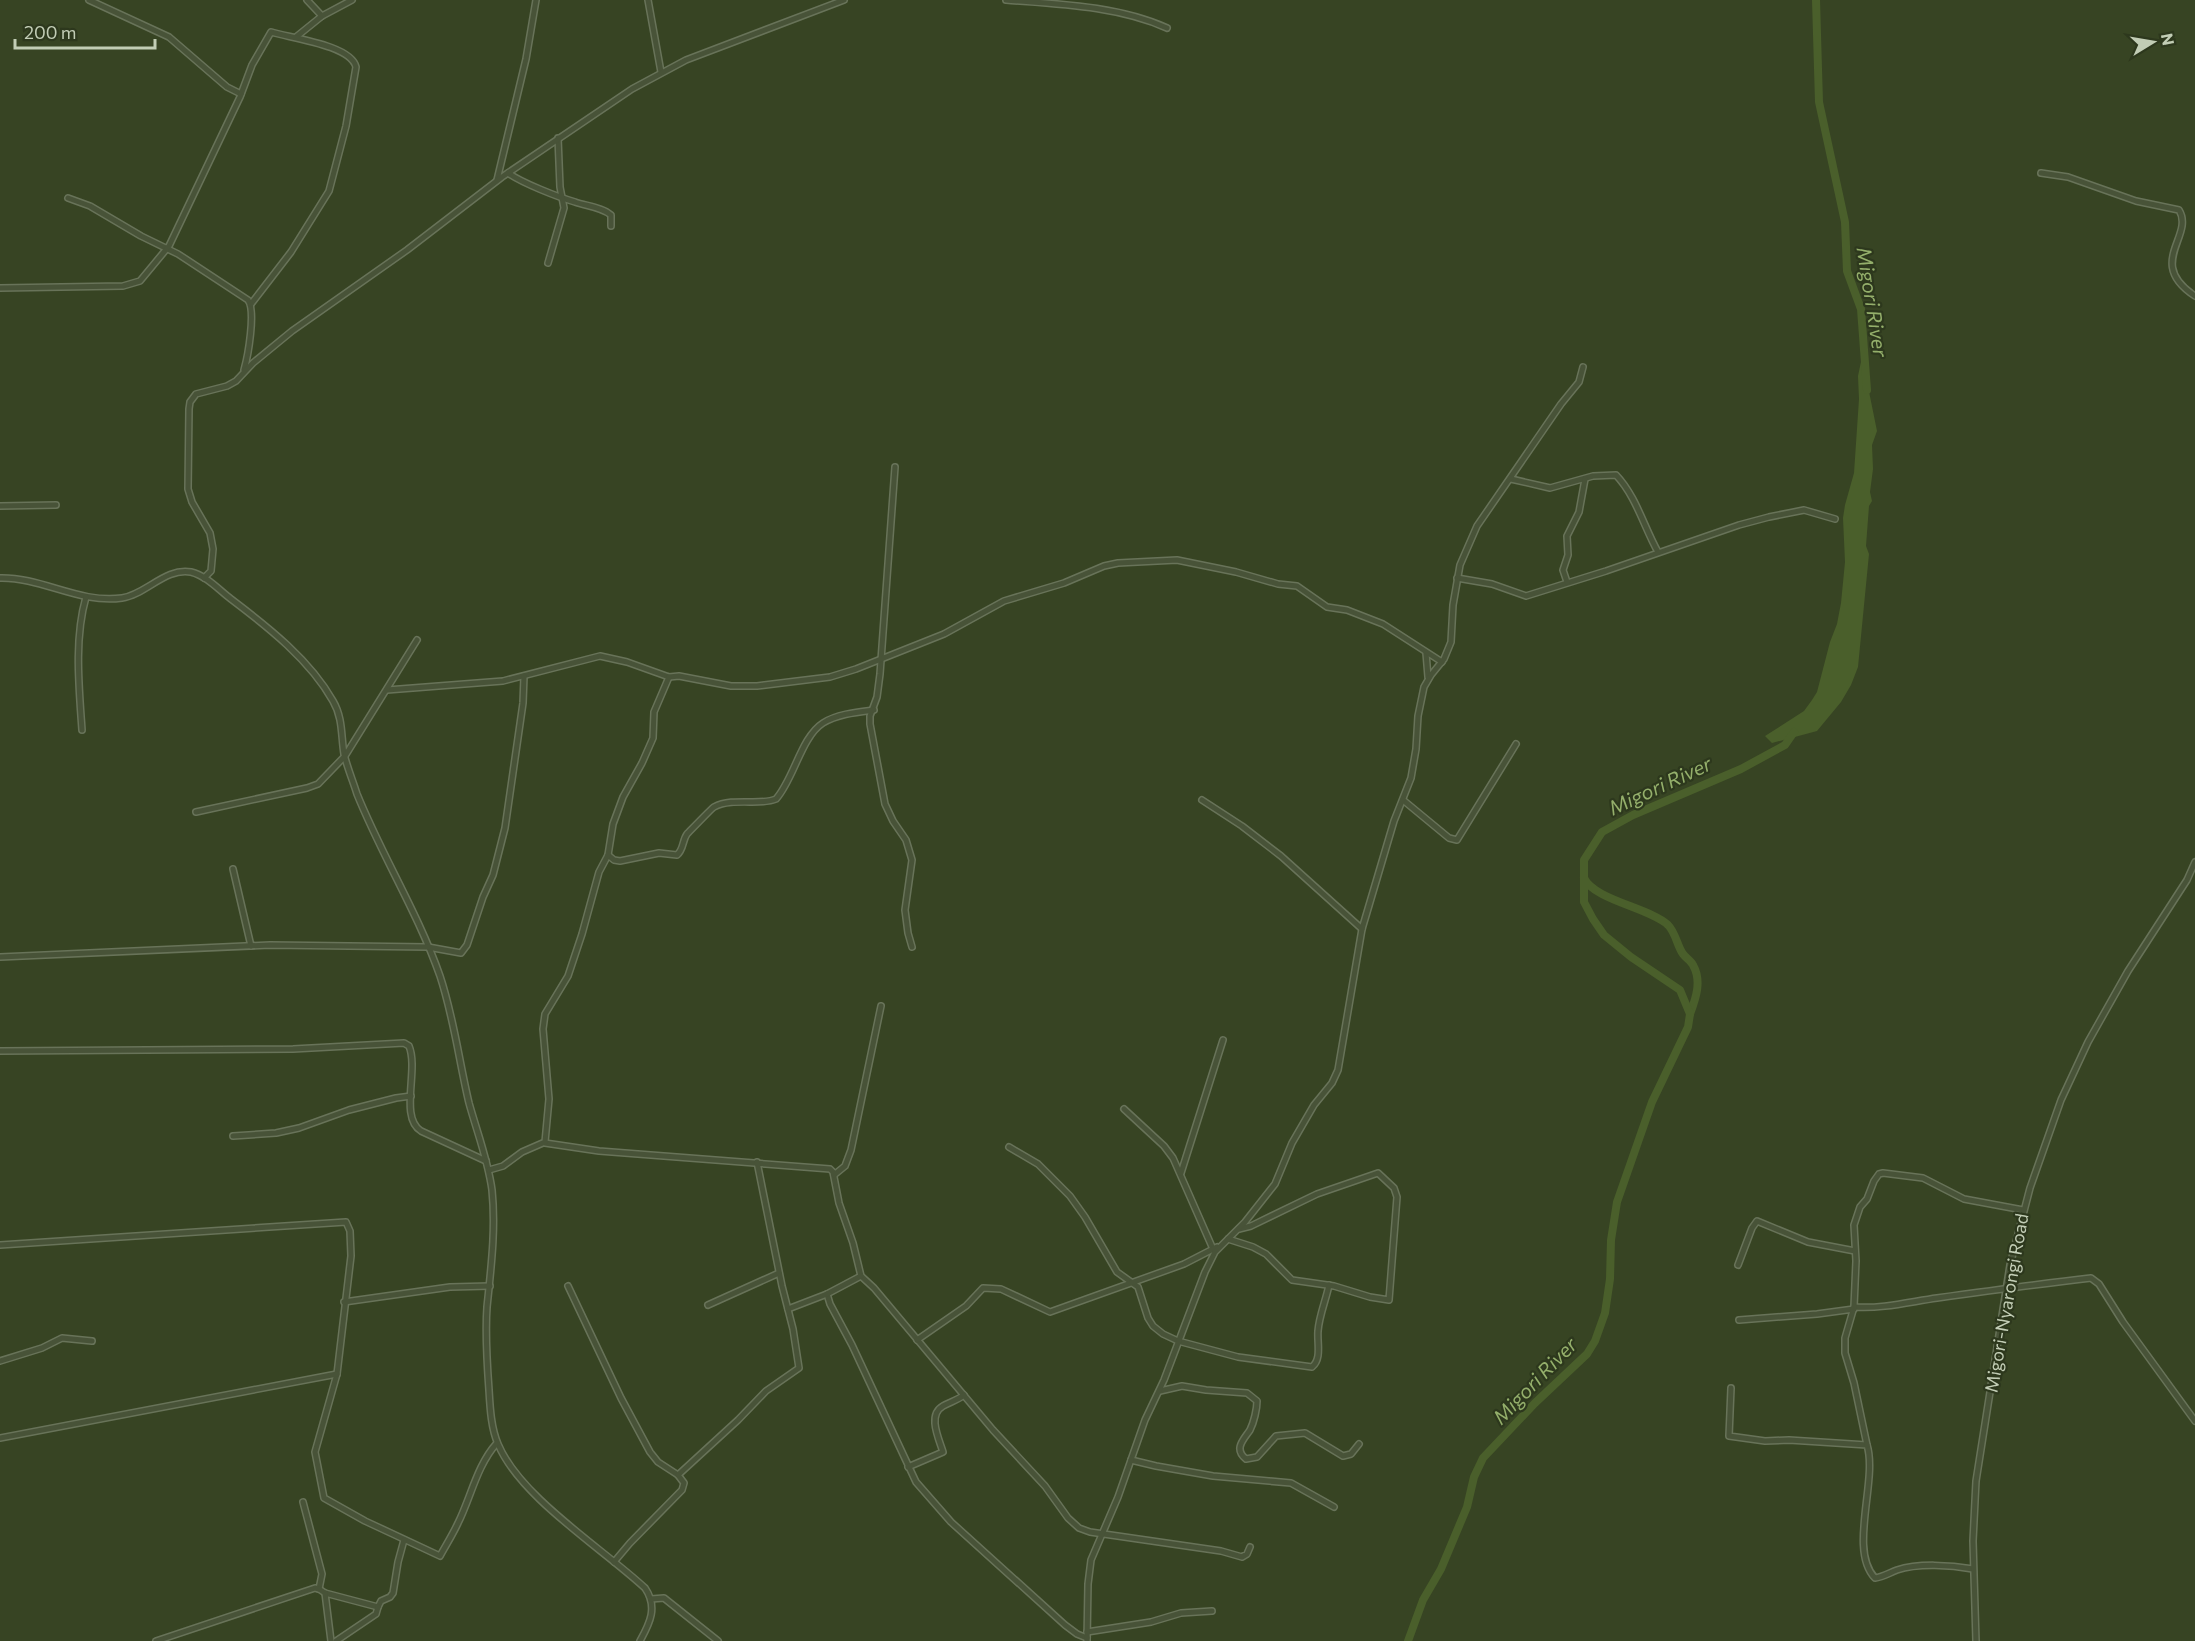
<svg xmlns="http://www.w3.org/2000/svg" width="2195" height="1641" viewBox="0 0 2195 1641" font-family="Commissioner,sans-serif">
<rect width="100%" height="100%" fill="#374423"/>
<polygon fill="#4a5f2b" points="1862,357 1877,431 1872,445 1873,469 1870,492 1872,501 1869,506 1866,546 1869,554 1858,667 1851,685 1841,702 1817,731 1772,743 1765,736 1804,711 1812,700 1817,692 1830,642 1837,624 1841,603 1845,562 1843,518 1845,505 1854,473 1859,399 1858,376"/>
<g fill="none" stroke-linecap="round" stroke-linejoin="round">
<g stroke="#4a5f2b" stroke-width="8">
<polyline points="1816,0 1819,102 1845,222 1847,271 1861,309 1867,390"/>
<path d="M1584 878C1594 900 1650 908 1668 925 1676 933 1677 946 1683 954 1686 958 1691 961 1693 965 1702 981 1696 998 1690 1014"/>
<polyline points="1408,1641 1423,1600 1441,1569 1467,1507 1474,1477 1483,1458 1535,1403 1587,1354 1595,1341 1605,1313 1610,1279 1611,1240 1617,1202 1652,1102 1688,1027 1690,1014 1680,990 1631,957 1604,935 1593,919 1584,902 1584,860 1602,832 1633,815 1741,769 1785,745 1794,732"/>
</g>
<defs>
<g id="minor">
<polyline points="89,0 169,37 227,87 241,94"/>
<polyline points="307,0 322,16"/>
<polyline points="648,0 661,72"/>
<path d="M1006 0C1058 4 1118 6 1167 28"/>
<polyline points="296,37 322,16 352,0"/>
<path d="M508 173C522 183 558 197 575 202 586 206 602 207 611 215V226"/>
<path d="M2041 173 2068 177 2136 201 2179 210C2195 236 2145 263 2195 296"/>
<polyline points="497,180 526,59 536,0"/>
<path d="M68 198 90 206 141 236 178 254 248 300C256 311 248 356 244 370"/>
<polyline points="548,263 564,208 560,187 558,138"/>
<path d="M0 288 123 286 140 281 169 246 240 97 252 65 271 32C290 38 351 45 356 67L346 126 329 191 291 252 251 304"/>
<polyline points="895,467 880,674 877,697 870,716 870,724 885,804 893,821 906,840 912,860 905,910 908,933 912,947"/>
<path d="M1511 479 1550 488 1593 476 1616 475C1636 496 1644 527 1658 552"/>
<polyline points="0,506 56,505"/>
<path d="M0 578C42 577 79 604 122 598 145 595 166 567 191 572 207 576 219 590 231 599 268 627 310 660 333 701 343 718 341 736 344 754 347 767 353 781 357 794 382 856 418 913 440 976 454 1018 459 1061 469 1103 477 1132 488 1160 492 1190 496 1229 491 1268 487 1307 485 1334 487 1363 489 1390 490 1407 491 1428 498 1444 520 1497 602 1548 645 1588 658 1607 650 1623 640 1641"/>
<polyline points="204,578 211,571 213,549 210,533 192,502 188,489 189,409 190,402 196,394 227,386 236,381 253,363 292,331 407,250 502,177 632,89 686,60 844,0"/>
<polyline points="1457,578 1492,584 1526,596 1606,571 1739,525 1769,517 1804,510 1835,519"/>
<polyline points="1567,582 1563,570 1568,555 1567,536 1579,512 1585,479"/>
<polyline points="1426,653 1428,677"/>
<polyline points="387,690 503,681 600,656 627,662 669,677 679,676 731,686 757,686 830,677 856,669 944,634 1004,601 1064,583 1104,566 1118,563 1177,560 1236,572 1278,584 1297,586 1327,607 1347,610 1383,624 1442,662"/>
<path d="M82 730C79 687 74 639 86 597"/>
<polyline points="1202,800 1242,826 1281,856 1362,929"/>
<polyline points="1403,800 1449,838 1457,840 1516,744"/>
<polyline points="196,812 307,788 318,784 345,756 417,640"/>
<path d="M608 855 614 860 620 861 659 853 677 855C684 849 682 841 687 834 690 831 712 808 714 807 733 797 761 806 776 799 794 779 801 737 823 723 837 714 858 712 874 710"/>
<polyline points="233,869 251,946"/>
<polyline points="0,957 270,945 428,947 461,953 467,945 483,897 493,875 505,828 523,703 524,676"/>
<path d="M0 1051 293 1049 404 1043 409 1046C419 1070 399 1117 421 1131L486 1161"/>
<polyline points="1124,1109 1164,1146 1173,1158 1213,1249"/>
<polyline points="233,1136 276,1133 299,1128 349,1110 396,1098 411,1096"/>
<polyline points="545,1143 599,1151 830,1169 833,1172 839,1203 853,1243 861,1276 874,1288 993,1430 1045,1486 1068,1518 1079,1528 1090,1532 1221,1551 1242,1557 1247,1554 1250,1547"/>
<path d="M1009 1147 1038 1164 1070 1196 1085 1217 1117 1272 1138 1287 1148 1318 1153 1326 1163 1334 1178 1341 1238 1357 1312 1367C1322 1359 1317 1343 1318 1331 1319 1316 1326 1300 1329 1285"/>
<polyline points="489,1170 503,1166 522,1152 545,1142 549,1099 543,1029 545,1014 568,976 582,934 599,872 608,855 613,824 623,797 642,763 653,738 654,712 669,677"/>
<polyline points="1181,1173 1223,1040"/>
<polyline points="834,1175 845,1166 851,1150 881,1006"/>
<polyline points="1228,1239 1253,1247 1266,1254 1292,1280 1334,1286 1370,1297 1389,1300 1397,1197 1394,1188 1378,1173 1317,1194 1251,1226 1239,1229"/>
<path d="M0 1245 346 1222 350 1231 351 1256 337 1374 315 1452 324 1498 365 1521 440 1556C446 1545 453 1534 458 1523 471 1497 477 1465 497 1443"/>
<polyline points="1738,1265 1752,1228 1757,1221 1808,1242 1855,1251"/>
<polyline points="568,1286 621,1398 650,1452 658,1462 678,1475"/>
<polyline points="827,1294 830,1304 852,1345 916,1482 951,1522 1065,1625 1077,1634 1087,1638"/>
<polyline points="344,1302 450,1287 490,1286"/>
<polyline points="708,1305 779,1273"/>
<path d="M1854 1307C1882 1309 1909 1302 1937 1298 1988 1291 2039 1284 2091 1278L2099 1284 2123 1322 2195 1421"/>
<polyline points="788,1309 827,1294 861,1276"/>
<polyline points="1739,1320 1817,1314 1854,1309"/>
<polyline points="917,1340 966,1306 983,1288 1001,1289 1050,1312 1184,1264 1217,1247"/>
<polyline points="0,1361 42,1348 62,1338 92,1341"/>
<path d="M1731 1388 1729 1436 1765 1441 1789 1440 1867 1445C1878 1480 1848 1550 1875 1578 1883 1577 1889 1573 1897 1570 1918 1563 1951 1565 1973 1569"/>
<path d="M1160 1391 1182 1386 1206 1390 1247 1393 1257 1401C1257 1409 1254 1422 1250 1430 1244 1439 1233 1449 1246 1459L1257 1457 1276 1436 1305 1433 1343 1456 1351 1454 1359 1444"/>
<polyline points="0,1438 337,1374"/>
<polyline points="1867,1445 1854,1383 1845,1353 1845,1338 1854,1307 1856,1261 1854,1225 1860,1207 1867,1199 1874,1181 1879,1174 1883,1173 1923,1178 1964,1199 2023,1210"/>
<polyline points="1131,1460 1156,1466 1213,1476 1291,1483 1334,1507"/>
<path d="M908 1467 943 1452C939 1439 927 1415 943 1406 950 1402 958 1400 964 1395"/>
<polyline points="303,1502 322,1574 319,1589"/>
<polyline points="614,1562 630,1543 682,1490 684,1483 678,1475 738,1420 766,1391 799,1368 793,1329 782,1286 757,1162"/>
<polyline points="325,1593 378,1607 381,1601 390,1597 393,1593 398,1562 404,1540"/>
<polyline points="651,1599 664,1598 718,1641"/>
<polyline points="1087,1632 1151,1622 1181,1613 1212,1611"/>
<polyline points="156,1641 315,1588 319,1589 325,1593 331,1641"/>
<polyline points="336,1641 376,1614 378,1607"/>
<polyline points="1087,1641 1088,1584 1091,1560 1118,1497 1145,1420 1164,1380 1205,1272 1215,1252 1245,1222 1275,1184 1292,1143 1314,1105 1332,1083 1338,1070 1362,929 1394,821 1411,778 1416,749 1418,716 1424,687 1431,675 1444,659 1451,642 1453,605 1460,565 1477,526 1561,404 1579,382 1583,367"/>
<polyline points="1976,1641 1973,1541 1976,1481 2010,1265 2030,1188 2061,1100 2088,1042 2128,971 2187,880 2195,862"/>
</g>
</defs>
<use href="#minor" stroke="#687359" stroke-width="8"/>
<use href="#minor" stroke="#485338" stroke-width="5"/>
</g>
<g text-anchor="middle" stroke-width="4.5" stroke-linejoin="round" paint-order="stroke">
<g font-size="18" fill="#c2cdb5" stroke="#2d381d">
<text transform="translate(2007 1303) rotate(-80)" y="6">Migori-Nyarongi Road</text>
</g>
<g font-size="20" font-style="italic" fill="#94af6b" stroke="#2d381d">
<text transform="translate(1872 302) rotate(81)" y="7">Migori River</text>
<text transform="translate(1660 786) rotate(-25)" y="7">Migori River</text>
<text transform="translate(1535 1381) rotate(-46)" y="7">Migori River</text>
</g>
</g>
<g transform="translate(2153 42) rotate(79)" stroke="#2d381d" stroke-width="4.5" paint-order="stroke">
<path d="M0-4.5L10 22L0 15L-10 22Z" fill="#c2cdb5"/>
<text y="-9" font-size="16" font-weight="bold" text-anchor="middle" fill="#c2cdb5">N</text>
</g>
<path d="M15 39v9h140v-9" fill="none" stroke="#c2cdb5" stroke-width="3"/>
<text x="24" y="39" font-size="18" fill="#c2cdb5" stroke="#2d381d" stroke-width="4.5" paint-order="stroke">200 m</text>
</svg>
